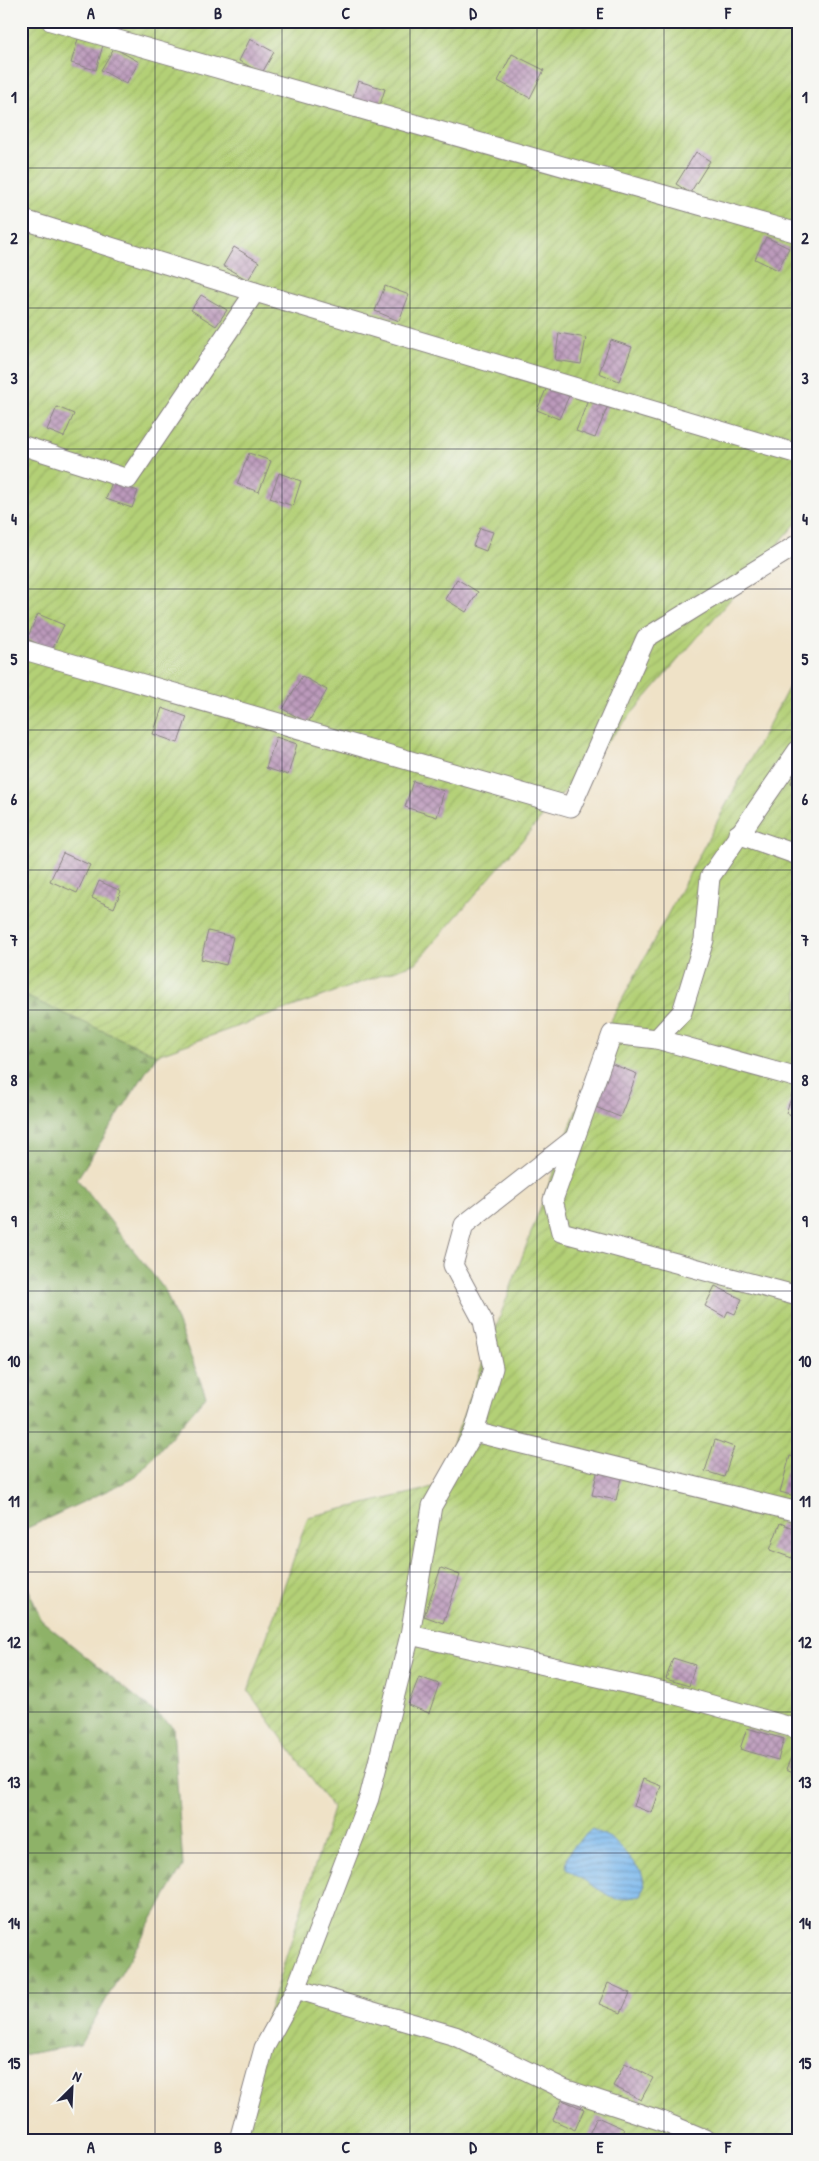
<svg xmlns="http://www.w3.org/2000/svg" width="819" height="2161" viewBox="0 0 819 2161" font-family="'Patrick Hand',sans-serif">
<defs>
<pattern id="forest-firs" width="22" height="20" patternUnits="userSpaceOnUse" patternTransform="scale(1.25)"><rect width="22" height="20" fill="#8eb267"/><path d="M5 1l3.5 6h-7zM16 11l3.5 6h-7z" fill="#749056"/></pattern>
<pattern id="garden-furrows" width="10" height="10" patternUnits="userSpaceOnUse" patternTransform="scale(1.25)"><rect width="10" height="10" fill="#b3d076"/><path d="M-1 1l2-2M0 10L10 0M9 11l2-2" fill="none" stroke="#9ab267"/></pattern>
<pattern id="water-rules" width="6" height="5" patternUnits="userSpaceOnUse" patternTransform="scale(1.25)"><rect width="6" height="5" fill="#7ab8ed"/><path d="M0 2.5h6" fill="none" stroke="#6495c1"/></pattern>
<pattern id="building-cross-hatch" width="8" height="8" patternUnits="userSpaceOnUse" patternTransform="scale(1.25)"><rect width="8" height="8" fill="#bc9abb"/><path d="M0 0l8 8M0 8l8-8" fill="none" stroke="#987d99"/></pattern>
</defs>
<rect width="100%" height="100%" fill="#f6f6f2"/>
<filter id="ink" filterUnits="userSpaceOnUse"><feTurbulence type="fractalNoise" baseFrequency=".02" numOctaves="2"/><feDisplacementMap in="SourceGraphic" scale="10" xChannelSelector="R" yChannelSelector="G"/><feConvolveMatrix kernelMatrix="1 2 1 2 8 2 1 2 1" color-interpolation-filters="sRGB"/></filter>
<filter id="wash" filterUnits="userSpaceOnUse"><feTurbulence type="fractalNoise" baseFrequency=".0096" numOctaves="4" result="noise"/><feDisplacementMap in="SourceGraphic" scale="20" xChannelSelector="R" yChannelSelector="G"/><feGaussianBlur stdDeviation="1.12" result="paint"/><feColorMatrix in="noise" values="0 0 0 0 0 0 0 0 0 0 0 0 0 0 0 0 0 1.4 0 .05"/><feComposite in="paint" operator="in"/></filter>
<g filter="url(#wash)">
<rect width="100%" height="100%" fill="#efe2c7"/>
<g fill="url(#forest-firs)" stroke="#586a51">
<polygon points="21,994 157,1055 77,1179 165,1290 206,1396 136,1477 21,1531"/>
<polygon points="21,1570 41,1620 173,1727 183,1866 80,2045 21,2055"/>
</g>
<g fill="url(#garden-furrows)" stroke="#6a7958">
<polygon points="21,21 798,21 798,521 416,963 157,1055 21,994"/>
<polygon points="798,670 798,2140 228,2140 333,1809 248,1691 308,1517 437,1487 606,1030"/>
</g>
<path fill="url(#water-rules)" stroke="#4e6d94" d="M592 1829 614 1840 641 1871 645 1884 640 1896 616 1900 566 1869C567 1847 577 1843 592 1829Z"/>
<g id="blocks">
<g fill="url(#building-cross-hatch)">
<polygon points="96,21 123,21 120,34 95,27"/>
<polygon points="78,39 103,45 96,70 71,63"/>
<polygon points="250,39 274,52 262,73 239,61"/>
<polygon points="114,48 139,62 126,84 101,70"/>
<polygon points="512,54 544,70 530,98 498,81"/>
<polygon points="358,81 385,89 378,111 351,103"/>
<polygon points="696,152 710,161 690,193 676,184"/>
<polygon points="766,237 789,248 778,270 755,259"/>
<polygon points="234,247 259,262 248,280 223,266"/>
<polygon points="385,286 409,295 399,321 375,311"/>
<polygon points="201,295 227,310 216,326 191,310"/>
<polygon points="559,333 586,338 581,364 555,360"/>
<polygon points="611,340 632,347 619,381 599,373"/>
<polygon points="547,387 569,396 559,419 537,410"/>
<polygon points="590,395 609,403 595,438 576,431"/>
<polygon points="57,407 74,414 64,437 47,430"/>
<polygon points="249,453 271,461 259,492 237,484"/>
<polygon points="279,473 301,481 293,506 270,498"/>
<polygon points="112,482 138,491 132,508 106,499"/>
<polygon points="480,528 493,532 486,551 473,546"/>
<polygon points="457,579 478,592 466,612 445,599"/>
<polygon points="38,614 64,625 52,650 27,639"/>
<polygon points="302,676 327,690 308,723 283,709"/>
<polygon points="162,708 187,717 178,743 153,734"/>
<polygon points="276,737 297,744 288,775 266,768"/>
<polygon points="798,766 798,786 791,783"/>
<polygon points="413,781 444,791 437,817 405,807"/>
<polygon points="63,853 90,865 77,893 50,881"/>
<polygon points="99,881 121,891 114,908 92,898"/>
<polygon points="208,931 233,937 226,965 201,959"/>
<polygon points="610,1063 637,1074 620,1117 593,1106"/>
<polygon points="794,1089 798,1090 798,1117 786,1113"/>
<polygon points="715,1286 742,1299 735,1314 728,1311 725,1317 705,1306"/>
<polygon points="715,1440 734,1447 724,1477 705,1471"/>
<polygon points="790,1456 798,1458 798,1497 780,1492"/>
<polygon points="598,1469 622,1474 616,1500 592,1495"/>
<polygon points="780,1523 798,1530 798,1543 792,1558 770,1550"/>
<polygon points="441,1568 460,1575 443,1623 424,1616"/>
<polygon points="673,1658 695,1665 689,1686 666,1679"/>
<polygon points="419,1677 439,1684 429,1713 408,1705"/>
<polygon points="747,1728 784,1739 778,1760 740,1749"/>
<polygon points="798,1741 798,1774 786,1769"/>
<polygon points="643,1779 661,1786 652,1813 634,1806"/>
<polygon points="608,1983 630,1993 621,2013 599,2004"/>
<polygon points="625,2063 653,2078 641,2100 613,2086"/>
<polygon points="562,2100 584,2109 575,2130 553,2120"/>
<polygon points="597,2117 624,2129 619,2140 596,2140 588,2136"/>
</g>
</g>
</g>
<g filter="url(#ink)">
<use href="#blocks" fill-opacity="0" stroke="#888281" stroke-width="1"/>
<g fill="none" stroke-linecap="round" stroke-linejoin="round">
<defs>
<g id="service">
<polyline points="51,21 798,233"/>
<polyline points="21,219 255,292 128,479 21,445"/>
<polyline points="255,292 798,454"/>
<polyline points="21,649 571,807 646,638 798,544"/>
<polyline points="798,750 710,877 704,940 682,1012 657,1039 612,1034 553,1200 561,1232 798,1296"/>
<polyline points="738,834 798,855"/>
<polyline points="657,1039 798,1078"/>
<polyline points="474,1432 798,1512"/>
<polyline points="410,1635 669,1693 798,1729"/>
<polyline points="296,1989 455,2036 564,2089 659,2120 707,2140"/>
<polyline points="239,2140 264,2048 296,1989 369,1798 410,1635 432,1506 474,1432 493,1368 483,1321 453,1265 464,1225 575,1138"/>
</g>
</defs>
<use href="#service" stroke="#888281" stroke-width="21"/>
<use href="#service" stroke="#fff" stroke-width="19"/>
</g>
</g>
<path fill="none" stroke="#22223b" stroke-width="1" stroke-opacity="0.55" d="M155 21V2140M282 21V2140M410 21V2140M537 21V2140M664 21V2140M21 168H798M21 308H798M21 449H798M21 589H798M21 730H798M21 870H798M21 1010H798M21 1151H798M21 1291H798M21 1432H798M21 1572H798M21 1712H798M21 1853H798M21 1993H798"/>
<rect width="819" height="2161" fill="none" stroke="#f6f6f2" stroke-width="55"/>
<g transform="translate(72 2088) rotate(24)" stroke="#f6f6f2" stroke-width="4" paint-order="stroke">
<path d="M0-4L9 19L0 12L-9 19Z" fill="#22223b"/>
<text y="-8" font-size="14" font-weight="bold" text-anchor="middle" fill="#22223b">N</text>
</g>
<rect x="28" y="28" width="764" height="2106" fill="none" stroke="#22223b" stroke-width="2"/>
<g font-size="16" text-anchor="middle" font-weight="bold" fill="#22223b">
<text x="91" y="19">A</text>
<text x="218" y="19">B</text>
<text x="346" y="19">C</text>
<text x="473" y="19">D</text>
<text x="600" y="19">E</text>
<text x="728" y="19">F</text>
<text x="14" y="103">1</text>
<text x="805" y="103">1</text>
<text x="14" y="244">2</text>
<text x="805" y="244">2</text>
<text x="14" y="384">3</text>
<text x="805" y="384">3</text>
<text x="14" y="525">4</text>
<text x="805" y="525">4</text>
<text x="14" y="665">5</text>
<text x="805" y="665">5</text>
<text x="14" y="805">6</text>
<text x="805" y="805">6</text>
<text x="14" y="946">7</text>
<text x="805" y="946">7</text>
<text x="14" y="1086">8</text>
<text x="805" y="1086">8</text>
<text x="14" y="1227">9</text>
<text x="805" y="1227">9</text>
<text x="14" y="1367">10</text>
<text x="805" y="1367">10</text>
<text x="14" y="1507">11</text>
<text x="805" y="1507">11</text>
<text x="14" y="1648">12</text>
<text x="805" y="1648">12</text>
<text x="14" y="1788">13</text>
<text x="805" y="1788">13</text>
<text x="14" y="1929">14</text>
<text x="805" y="1929">14</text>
<text x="14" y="2069">15</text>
<text x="805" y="2069">15</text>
<text x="91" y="2153">A</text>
<text x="218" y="2153">B</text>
<text x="346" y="2153">C</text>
<text x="473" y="2153">D</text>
<text x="600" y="2153">E</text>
<text x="728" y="2153">F</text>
</g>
</svg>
